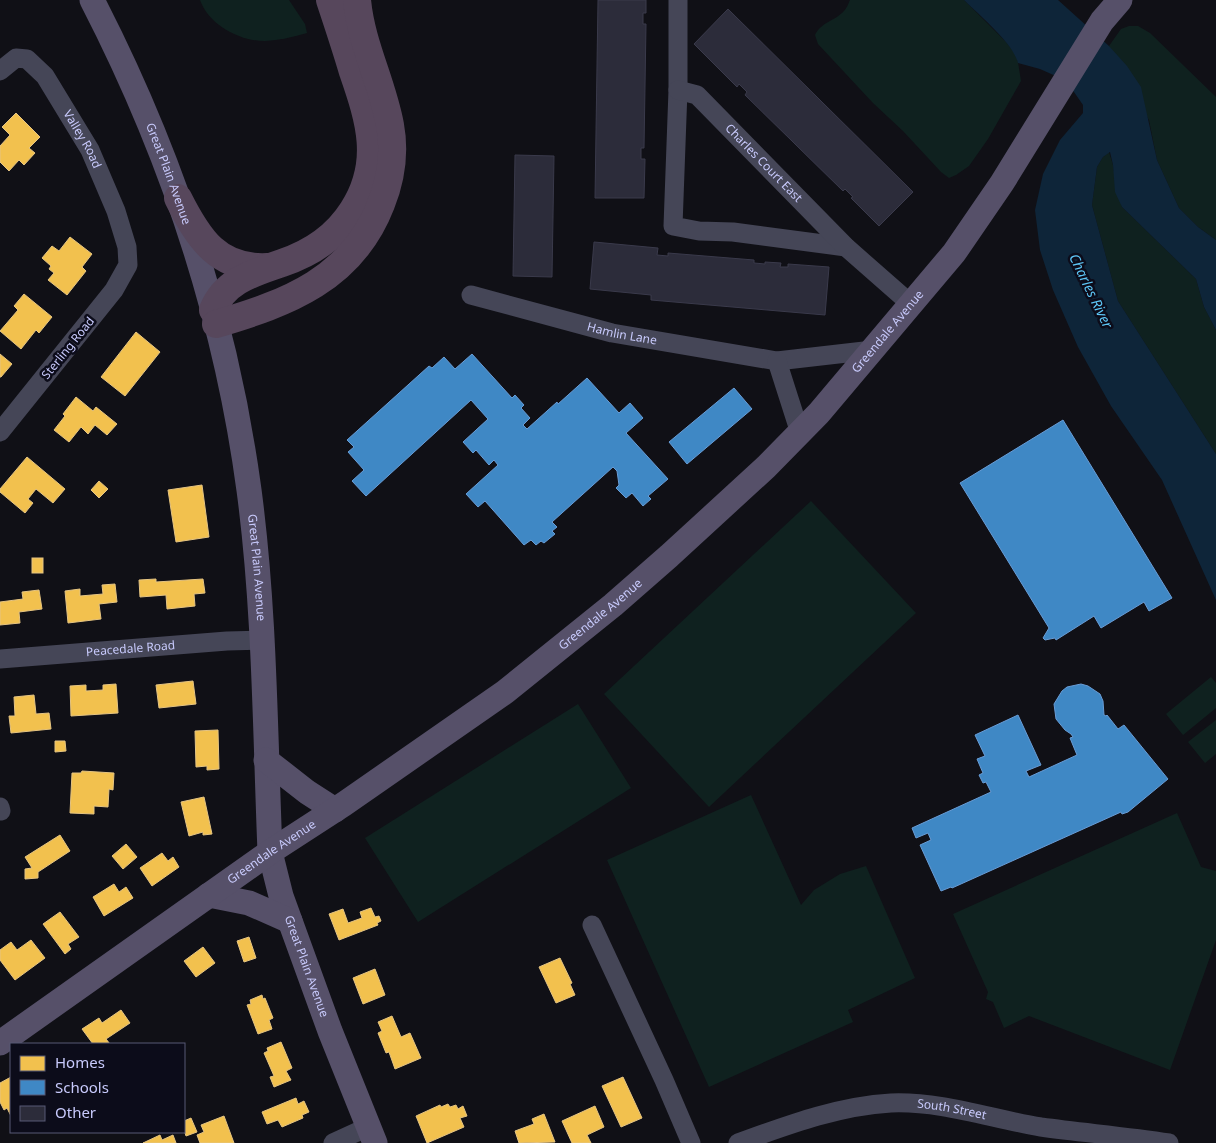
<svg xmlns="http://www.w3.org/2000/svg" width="1216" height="1143" viewBox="0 0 1216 1143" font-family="'Noto Sans',sans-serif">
<rect width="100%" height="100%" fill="#101016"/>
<g fill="#0f211f">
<path d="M200 0H289L305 24 307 33C294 37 279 40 265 41 239 41 209 25 200 0Z"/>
<path d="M850 0H964L1006 42 1017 56 1021 81 988 139 969 166 956 175 949 178 941 172 903 131 873 103 818 44 815 35C821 22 835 21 844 11 847 8 848 4 850 0Z"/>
<polygon points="1129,26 1138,26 1150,33 1216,97 1216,240 1198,227 1179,208 1157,160 1149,120 1109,46 1121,29"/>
<polygon points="1109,152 1113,165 1115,178 1122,207 1196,279 1204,307 1216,330 1216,454 1118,301 1092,205 1097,167 1103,157"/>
<polygon points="811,501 916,613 709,807 604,694"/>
<polygon points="1211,677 1216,683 1216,708 1183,735 1166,714"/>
<polygon points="578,704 631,788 418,922 365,838"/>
<polygon points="1216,720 1216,754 1205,763 1188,742"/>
<polygon points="751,795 801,905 814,890 840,874 866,866 915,978 848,1010 853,1022 709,1087 607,860"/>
<polygon points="1177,813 1201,867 1216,871 1216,940 1170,1070 1029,1016 1004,1028 993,1002 986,999 988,992 953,914"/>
</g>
<path fill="#0e2539" d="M964 0H1058L1109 46 1127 66 1141 87 1157 160 1179 208 1198 227 1216 240V330L1204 307 1196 279 1122 207 1115 192 1113 165 1110 152 1103 157 1097 167 1092 205 1118 301 1216 454V600L1162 480 1111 406 1078 347 1053 290 1040 250 1035 210 1043 174 1060 140 1083 113V105L1074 92 1058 77 1040 69 1018 63C1013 43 979 15 964 0Z"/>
<g fill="#f2c14e" stroke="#e5c482">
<polygon points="16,113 40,137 29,148 35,153 24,165 19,160 9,171 0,162 0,146 10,135 2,127"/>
<polygon points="70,237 92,254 82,267 86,271 67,295 48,280 54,273 49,269 51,266 42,258 52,246 59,251"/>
<polygon points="24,294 52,317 39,333 36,330 21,349 0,331 18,310 14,306"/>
<polygon points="136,332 160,352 125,396 101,377"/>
<polygon points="0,354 12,364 1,377 0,377"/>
<polygon points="76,397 93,411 96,407 117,424 107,435 95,425 88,434 81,427 69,442 54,430 65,416 63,414"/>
<polygon points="27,457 65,489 53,503 36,489 28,499 33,503 25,513 0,492 0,489"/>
<polygon points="99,481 108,489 99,498 91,490"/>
<polygon points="202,485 209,537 176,542 168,490"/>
<rect x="32" y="558" width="11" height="15"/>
<polygon points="156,579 156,582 203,579 205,593 194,594 195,606 167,609 166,595 140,597 139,580"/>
<polygon points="115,584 117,602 99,604 101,619 68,623 65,591 80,589 80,596 103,594 102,585"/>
<polygon points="39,590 42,609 19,612 20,623 0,625 0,602 23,599 22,592"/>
<polygon points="193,681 196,704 159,708 156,685"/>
<polygon points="116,684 118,713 71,716 70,686 86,685 86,691 103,690 103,685"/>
<polygon points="34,695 36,714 49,713 51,729 11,733 9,716 15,716 14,697"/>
<polygon points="218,730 219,769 207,770 207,766 196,767 195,731"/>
<polygon points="55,741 65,741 66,751 55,752"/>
<polygon points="82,771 114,773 113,790 109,789 108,807 94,806 94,814 70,813 72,773 81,773"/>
<polygon points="204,797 212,834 203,835 203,832 189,836 181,802"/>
<polygon points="60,835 70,851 38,872 38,878 25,879 25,869 32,868 25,857"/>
<polygon points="126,844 137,857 123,869 112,856"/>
<polygon points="162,853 168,861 173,857 179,867 152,886 140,868"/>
<polygon points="114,884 119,892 126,887 133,898 104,916 93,897"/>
<polygon points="371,908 375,917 379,916 381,921 377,923 378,925 339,940 329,914 343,909 348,923 362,918 360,912"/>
<polygon points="60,912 79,937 68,944 71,949 65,954 43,924"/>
<polygon points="249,937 256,958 244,962 237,941"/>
<polygon points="31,940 45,958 15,980 0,960 0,950 11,942 17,950"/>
<polygon points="203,947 215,963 196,977 184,961"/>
<polygon points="560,958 572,983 570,984 575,995 556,1003 539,967"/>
<polygon points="375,969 385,995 363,1004 353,978"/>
<polygon points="262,995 263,999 265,998 273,1018 269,1020 272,1029 258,1034 247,1005 251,1004 250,1000"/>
<polygon points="121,1010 130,1023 106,1039 110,1044 93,1044 82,1029 99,1018 102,1023"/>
<polygon points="392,1016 401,1037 410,1033 421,1058 395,1069 389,1052 386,1053 378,1033 382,1031 378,1022"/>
<polygon points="281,1042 292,1068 286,1071 291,1080 274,1087 270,1077 274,1076 264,1053 268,1051 267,1048"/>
<polygon points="11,1077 11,1116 7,1108 4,1110 0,1102 0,1083"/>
<polygon points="623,1077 642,1118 621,1127 602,1086"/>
<polygon points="296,1098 298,1104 304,1101 309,1112 302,1115 303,1118 282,1127 278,1120 267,1124 262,1112"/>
<polygon points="448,1104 450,1107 456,1105 458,1109 463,1106 467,1116 460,1118 464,1127 427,1143 416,1116 440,1105 441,1107"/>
<polygon points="595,1106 604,1127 587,1135 591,1143 572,1143 562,1121"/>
<polygon points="544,1114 555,1142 519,1143 515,1131 534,1124 532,1119"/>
<polygon points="224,1116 234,1143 200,1143 197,1135 204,1132 201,1125"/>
<polygon points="191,1118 197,1132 186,1136 184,1130 184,1121"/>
<polygon points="160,1135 162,1140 173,1135 176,1143 143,1143"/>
</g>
<g fill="#3f88c5" stroke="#689cd6">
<polygon points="472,354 512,398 515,395 524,405 521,408 530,418 523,425 527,429 557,402 558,404 587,378 619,413 630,403 643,418 626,433 668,479 648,496 651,499 643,506 632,493 626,498 616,488 619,485 617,471 613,467 552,522 557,527 552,531 555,534 544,543 541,541 536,545 531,540 524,545 485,501 478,507 466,494 498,465 494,460 489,465 476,450 473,453 463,442 488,419 471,400 366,496 352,481 364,470 348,452 354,447 347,440 429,366 432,368 444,357 455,369"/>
<polygon points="734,388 752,409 687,464 669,442"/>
<polygon points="1063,420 1172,598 1149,611 1144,602 1101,628 1094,616 1056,640 1055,638 1045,640 1043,638 1049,628 960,483"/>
<polygon points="1081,684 1088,686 1100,694 1103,701 1104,715 1106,716 1107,715 1118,729 1124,725 1168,779 1128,812 1122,814 1121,812 952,888 951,887 941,891 920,845 931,840 928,833 916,838 912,828 991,792 986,782 983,783 979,775 983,773 977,759 985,756 975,735 1018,715 1041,765 1026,771 1029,777 1077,755 1070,738 1073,737 1071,734 1065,730 1056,719 1054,704 1062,691 1067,687"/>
</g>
<g fill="#2c2c3a" stroke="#3a3a4b">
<polygon points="598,0 646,0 646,13 643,13 643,24 646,24 644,148 641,148 641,159 645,159 644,198 595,198"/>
<polygon points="728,9 913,192 879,226 851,198 853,197 845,189 843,191 745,95 747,92 739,84 737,87 694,44"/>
<polygon points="515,155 554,156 552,277 513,276"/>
<polygon points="594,242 658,248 657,255 668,256 668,253 754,260 754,263 765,264 765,262 781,263 780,267 788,267 788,264 829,267 825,315 651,300 651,295 590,289"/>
</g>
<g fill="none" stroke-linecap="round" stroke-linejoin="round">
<g stroke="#454657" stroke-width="19">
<polyline points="678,0 678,90 673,226 699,231 733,232 846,247"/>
<path id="s1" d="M0 71 16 58 27 59 45 76 90 150 116 211 127 247 128 265 114 290 0 432"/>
<path id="s2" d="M678 90 697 95 846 247 912 305"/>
<path id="s3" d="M471 295 612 333 777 361 873 350"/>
<polyline points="777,361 800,433"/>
<path id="s4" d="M0 659 227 641 262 640"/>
<polyline points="0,807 1,811"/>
<polyline points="592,925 664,1080 691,1143"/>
<polyline points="333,1143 368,1127"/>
<path id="s5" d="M738 1143C788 1125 838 1106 891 1103 942 1101 992 1119 1041 1127 1084 1133 1126 1136 1169 1143"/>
</g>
<g stroke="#565069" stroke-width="25">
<path id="s6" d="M92 0C171 153 226 319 249 490 265 610 265 732 270 852L281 896 330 1031 375 1143"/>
<polyline points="266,760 307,792 335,810"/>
<polyline points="209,895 249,903 290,921"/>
<path id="s7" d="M0 1043 270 852 344 804 505 692 613 605 669 556 766 467 819 413 954 253 1002 183 1102 21 1120 0"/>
</g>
<g stroke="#57475c" stroke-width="28">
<path d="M178 198C198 238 218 270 268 267"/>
<path d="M213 310C225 280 254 273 282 263 312 253 336 237 353 210 383 163 370 121 353 72 346 48 338 24 330 0"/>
<path d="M216 324C288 303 352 279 381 204 391 179 395 152 390 125 382 82 361 44 357 0"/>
</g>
</g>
<g text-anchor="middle" stroke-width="5" stroke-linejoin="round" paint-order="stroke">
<g font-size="12" fill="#c8cafc" stroke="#0c0c1a">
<text dy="4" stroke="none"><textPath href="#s1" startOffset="130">Valley Road</textPath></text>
<text dy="4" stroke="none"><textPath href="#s2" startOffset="115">Charles Court East</textPath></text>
<text dy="4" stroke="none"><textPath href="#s6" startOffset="190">Great Plain Avenue</textPath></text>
<text dy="4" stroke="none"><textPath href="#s7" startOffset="1142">Greendale Avenue</textPath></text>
<text dy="4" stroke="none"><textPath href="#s3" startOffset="156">Hamlin Lane</textPath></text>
<text transform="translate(68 348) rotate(-51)" y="4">Sterling Road</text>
<text dy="4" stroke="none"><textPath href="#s6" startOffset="595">Great Plain Avenue</textPath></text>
<text dy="4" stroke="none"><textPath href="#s7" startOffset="738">Greendale Avenue</textPath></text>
<text dy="4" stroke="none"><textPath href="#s4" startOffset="131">Peacedale Road</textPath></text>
<text dy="4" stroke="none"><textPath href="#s7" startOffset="332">Greendale Avenue</textPath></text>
<text dy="4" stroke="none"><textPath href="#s6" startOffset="1000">Great Plain Avenue</textPath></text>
<text dy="4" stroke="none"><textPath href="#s5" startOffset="220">South Street</textPath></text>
</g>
<g font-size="14" font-style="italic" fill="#5dc5f5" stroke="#0c0c1a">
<text transform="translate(1091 291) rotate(64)" y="5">Charles River</text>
</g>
</g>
<rect x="10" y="1043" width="175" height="90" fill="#0c0c1a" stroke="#575874"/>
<rect x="20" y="1056" width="25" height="15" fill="#f2c14e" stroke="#575874"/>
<text x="55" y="1068" font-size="15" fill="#c8cafc">Homes</text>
<rect x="20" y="1080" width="25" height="15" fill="#3f88c5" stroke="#575874"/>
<text x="55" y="1093" font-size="15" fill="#c8cafc">Schools</text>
<rect x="20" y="1106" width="25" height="15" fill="#2c2c3a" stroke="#575874"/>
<text x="55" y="1118" font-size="15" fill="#c8cafc">Other</text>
</svg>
